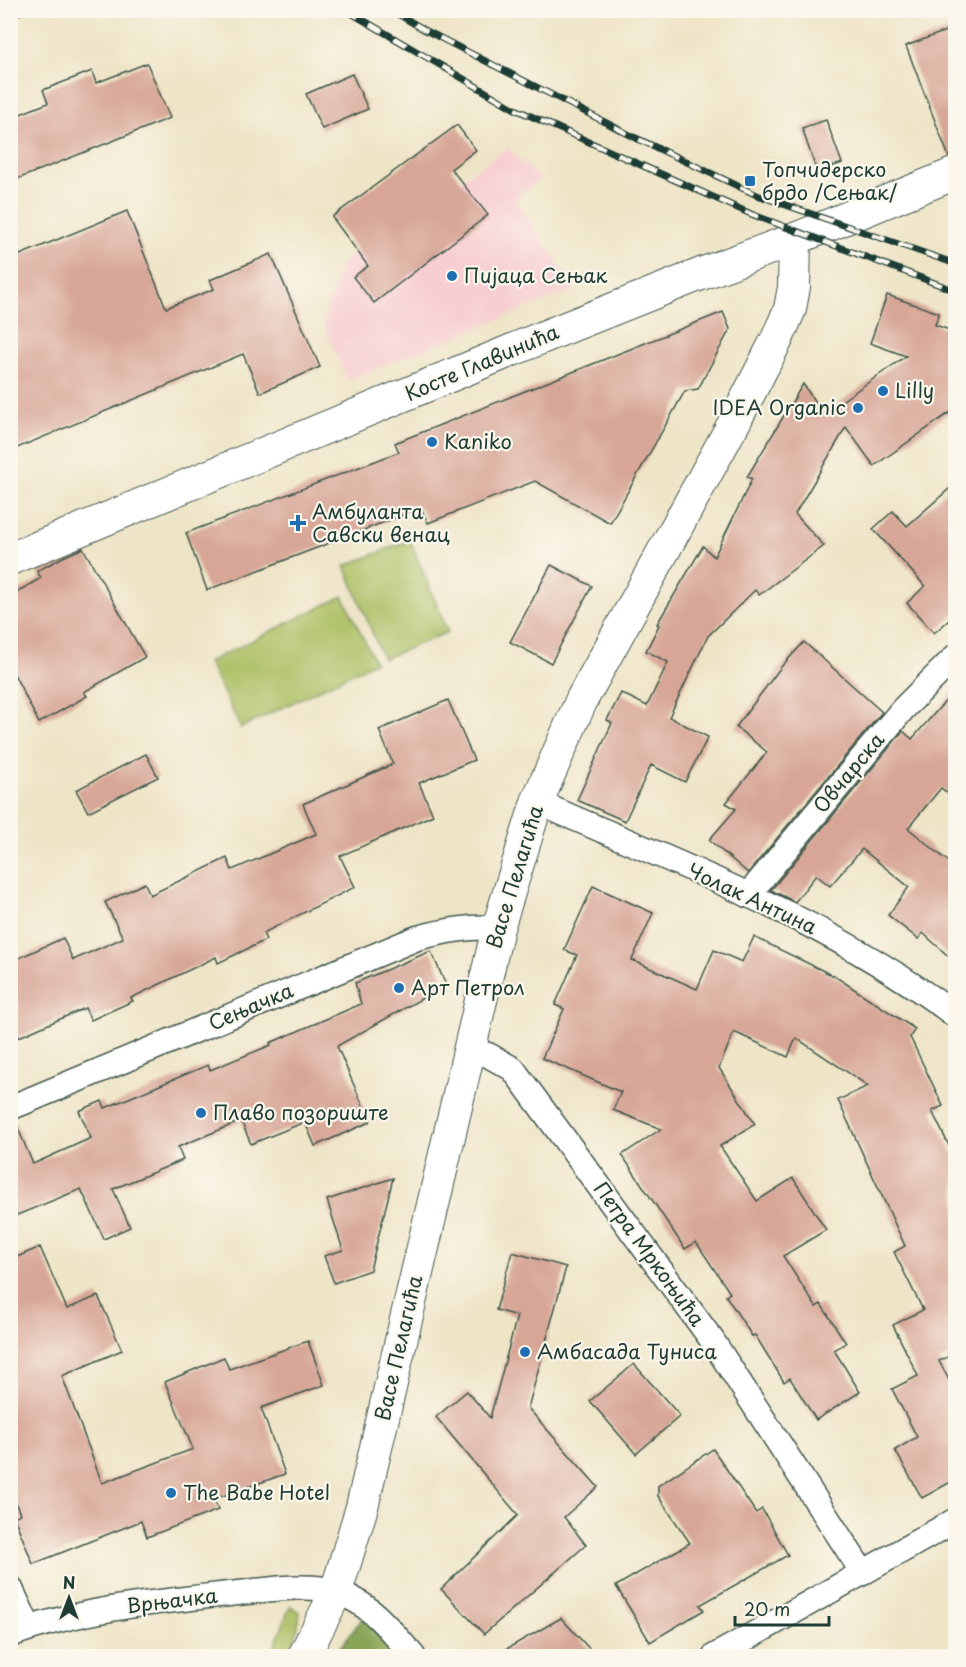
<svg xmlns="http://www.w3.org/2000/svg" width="966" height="1667" viewBox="0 0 966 1667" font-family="'Playpen Sans',sans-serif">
<rect width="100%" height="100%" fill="#fbf7ec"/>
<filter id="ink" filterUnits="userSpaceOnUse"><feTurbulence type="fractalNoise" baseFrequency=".0167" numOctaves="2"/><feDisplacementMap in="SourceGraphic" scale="12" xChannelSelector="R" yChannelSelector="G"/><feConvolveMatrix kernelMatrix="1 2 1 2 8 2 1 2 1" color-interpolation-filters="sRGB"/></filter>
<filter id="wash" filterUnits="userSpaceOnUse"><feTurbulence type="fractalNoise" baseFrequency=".008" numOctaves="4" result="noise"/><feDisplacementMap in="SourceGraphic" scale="24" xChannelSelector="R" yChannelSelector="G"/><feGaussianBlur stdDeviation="1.35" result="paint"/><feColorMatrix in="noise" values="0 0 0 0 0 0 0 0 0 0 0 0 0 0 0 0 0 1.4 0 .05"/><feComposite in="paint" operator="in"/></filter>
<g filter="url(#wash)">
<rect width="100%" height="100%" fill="#eee4c6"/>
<polygon fill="#f7cfd2" points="507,148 540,178 515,199 575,289 347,380 323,323 341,264"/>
<g fill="#acbf63" stroke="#667e4c" stroke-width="1.5">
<polygon points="410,540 448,632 383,659 345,566"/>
<polygon points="343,596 375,662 241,728 208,662"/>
<polygon points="290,1606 300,1612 293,1656 271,1656"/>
</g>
<polygon fill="#89a659" stroke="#547246" stroke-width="1.5" points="363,1618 400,1656 333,1656"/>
<g id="blocks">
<g fill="#d7a696">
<polygon points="956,27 956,155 949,157 906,46"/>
<polygon points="147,63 170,118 10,182 10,118 48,103 43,90 92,71 96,83"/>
<polygon points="352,74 368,109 322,129 306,94"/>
<polygon points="826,120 842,163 817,172 802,128"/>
<polygon points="457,125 476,150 451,169 488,215 374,303 353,277 368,266 332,217"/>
<polygon points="127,211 166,308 214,289 210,280 271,254 320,367 260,393 243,354 10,451 10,259"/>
<polygon points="887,295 939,313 935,325 956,332 956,408 874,466 846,427 795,514 824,546 759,595 755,590 708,636 669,717 708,737 685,782 651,765 625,821 577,800 612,723 607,720 621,693 647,706 668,662 646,651 659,625 657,624 703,546 714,557 752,479 747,477 803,384 823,414 906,356 870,343"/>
<polygon points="723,312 730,329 698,389 685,391 610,523 535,481 428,523 421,508 207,590 186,533 399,452 395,443"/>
<polygon points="956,483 956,614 934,633 907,603 925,586 873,529 893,511 907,526"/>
<polygon points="83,548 145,657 84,692 87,696 39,723 10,666 10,596 41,578 37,571 63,557"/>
<polygon points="551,565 592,586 551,663 510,642"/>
<polygon points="804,642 882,712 748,873 709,840 736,809 726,803 767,752 736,727 781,667"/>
<polygon points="956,689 956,800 941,788 908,828 956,868 956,963 923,933 918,939 888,915 909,887 862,849 830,886 816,875 795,902 771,890 903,731 912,739"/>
<polygon points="448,700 474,760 419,783 433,815 340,856 355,887 263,933 266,940 218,963 216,957 131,998 133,1001 91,1020 85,1008 10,1041 10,962 63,938 73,960 123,938 105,902 145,883 150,895 227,858 232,870 316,834 303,804 393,764 379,730"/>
<polygon points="146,754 158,777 88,812 76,790"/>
<polygon points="593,886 653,913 632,960 697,989 714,950 742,962 754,937 836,977 915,1029 910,1037 943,1106 932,1111 956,1160 956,1353 939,1361 956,1393 956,1479 922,1498 895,1450 917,1437 892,1389 918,1376 893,1325 923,1310 894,1252 905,1246 838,1100 868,1086 796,1038 788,1057 734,1032 719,1068 755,1124 720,1146 757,1201 793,1178 826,1230 783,1256 816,1307 821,1304 846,1343 834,1350 860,1392 816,1420 790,1378 784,1382 755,1335 752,1336 726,1296 730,1293 696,1242 685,1249 622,1155 661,1129 613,1110 621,1092 542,1058 564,1009 555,1005 577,955 564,950"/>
<polygon points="431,951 446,985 337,1046 370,1122 315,1146 305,1122 251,1144 241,1121 178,1147 183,1160 113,1189 130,1227 104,1239 81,1189 10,1218 10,1122 15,1121 33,1164 91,1138 79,1111 102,1101 105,1108 208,1065 210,1070 271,1045 270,1043 361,1004 355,983"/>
<polygon points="393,1178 370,1270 334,1283 324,1256 343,1250 327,1200"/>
<polygon points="40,1247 67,1309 98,1296 122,1350 62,1376 102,1483 193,1449 165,1382 224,1357 229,1369 308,1341 324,1385 261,1408 285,1474 214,1499 218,1510 147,1537 141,1521 33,1564 14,1517 20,1514 10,1489 10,1260"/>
<polygon points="512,1252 566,1267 528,1408 598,1487 564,1517 586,1545 484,1634 441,1589 518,1515 436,1417 467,1391 490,1418 517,1316 496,1310"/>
<polygon points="634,1364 680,1416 636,1454 590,1401"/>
<polygon points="713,1449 756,1513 762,1509 788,1555 700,1605 704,1610 650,1642 616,1586 690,1543 658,1496 658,1486"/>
<polygon points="561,1618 596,1656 494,1656"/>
</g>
</g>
</g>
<g filter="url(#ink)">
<use href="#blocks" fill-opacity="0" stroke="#3e564a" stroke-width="1.5"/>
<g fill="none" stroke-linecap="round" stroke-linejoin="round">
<defs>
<g id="minor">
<path d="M537 802C680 865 831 921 956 1016"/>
<polyline points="748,895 903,709 956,656"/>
<polyline points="469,1051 488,1055 513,1069 712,1340 863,1573"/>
<path d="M10 1108 417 938C444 931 469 926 498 928"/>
<polyline points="10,1587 29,1628"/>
<path d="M10 1635C81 1609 155 1602 229 1594 260 1591 308 1582 338 1592 371 1604 391 1631 413 1656"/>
<polyline points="715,1656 956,1520"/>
</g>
<g id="tertiary">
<polyline points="10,559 553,333 701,274 795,239 956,173"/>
<polyline points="304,1656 336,1592 362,1507 498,928 537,802 582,699 735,421 777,339 790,309 794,287 795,239"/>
</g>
</defs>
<use href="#minor" stroke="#3e564a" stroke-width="27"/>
<use href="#tertiary" stroke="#3e564a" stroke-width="34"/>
<use href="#minor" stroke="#fff" stroke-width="24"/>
<use href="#tertiary" stroke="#fff" stroke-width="32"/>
<polyline stroke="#1f3d34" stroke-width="1.5" points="10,18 31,10"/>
<defs>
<g id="rail">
<polyline points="346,10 515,109 751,214 956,291"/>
<polyline points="391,10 425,30 636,138 757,195 956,264"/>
</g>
</defs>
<use href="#rail" stroke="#1f3d34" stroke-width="7"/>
<use href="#rail" stroke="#fbf7ec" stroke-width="4.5" stroke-dasharray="14" stroke-linecap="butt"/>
</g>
</g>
<g fill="#1f6fb2" stroke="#fbf7ec" stroke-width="2">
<rect x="744" y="175" width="12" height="12" rx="3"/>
<circle cx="452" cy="276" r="6"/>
<circle cx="883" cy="391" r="6"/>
<circle cx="858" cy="408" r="6"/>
<circle cx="432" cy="442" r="6"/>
<path d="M295 514h6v6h6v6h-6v6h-6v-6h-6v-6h6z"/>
<circle cx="399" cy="988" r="6"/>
<circle cx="201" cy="1113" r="6"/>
<circle cx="525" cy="1352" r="6"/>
<circle cx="171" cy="1493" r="6"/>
</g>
<g text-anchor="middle" stroke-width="4.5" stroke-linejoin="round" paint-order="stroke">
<g font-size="20" fill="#1f3d34" stroke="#fbf7ec" text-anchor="start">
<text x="762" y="177">Топчидерско<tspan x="762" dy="23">брдо /Сењак/</tspan></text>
<text x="464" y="283">Пијаца Сењак</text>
<text x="895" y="398">Lilly</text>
<text x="846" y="415" text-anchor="end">IDEA Organic</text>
<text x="444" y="449">Kaniko</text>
<text x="312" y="519">Амбуланта<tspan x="312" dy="23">Савски венац</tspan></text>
<text x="411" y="995">Арт Петрол</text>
<text x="213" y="1120">Плаво позориште</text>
<text x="537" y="1359">Амбасада Туниса</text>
<text x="183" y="1500">The Babe Hotel</text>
</g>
<g font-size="20" fill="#1f3d34" stroke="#fbf7ec">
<text transform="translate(482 363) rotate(-23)" y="7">Косте Главинића</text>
<text transform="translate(849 773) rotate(-50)" y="7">Овчарска</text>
<text transform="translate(515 877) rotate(-73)" y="7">Васе Пелагића</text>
<text transform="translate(752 899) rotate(25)" y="7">Чолак Антина</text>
<text transform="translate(251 1007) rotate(-23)" y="7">Сењачка</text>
<text transform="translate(649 1254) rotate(54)" y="7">Петра Мркоњића</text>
<text transform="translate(399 1348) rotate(-77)" y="7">Васе Пелагића</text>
<text transform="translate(172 1601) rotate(-7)" y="7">Врњачка</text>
</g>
</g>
<rect width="966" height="1667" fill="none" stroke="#fbf7ec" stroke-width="36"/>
<g transform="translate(69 1598)" stroke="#fbf7ec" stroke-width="4.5" paint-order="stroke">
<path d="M0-4.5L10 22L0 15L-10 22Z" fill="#1f3d34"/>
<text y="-9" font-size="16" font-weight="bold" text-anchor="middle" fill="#1f3d34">N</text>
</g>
<path d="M735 1616v9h94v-9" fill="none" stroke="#1f3d34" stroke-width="3"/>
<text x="744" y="1616" font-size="18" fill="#1f3d34" stroke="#fbf7ec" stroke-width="4.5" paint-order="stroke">20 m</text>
</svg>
